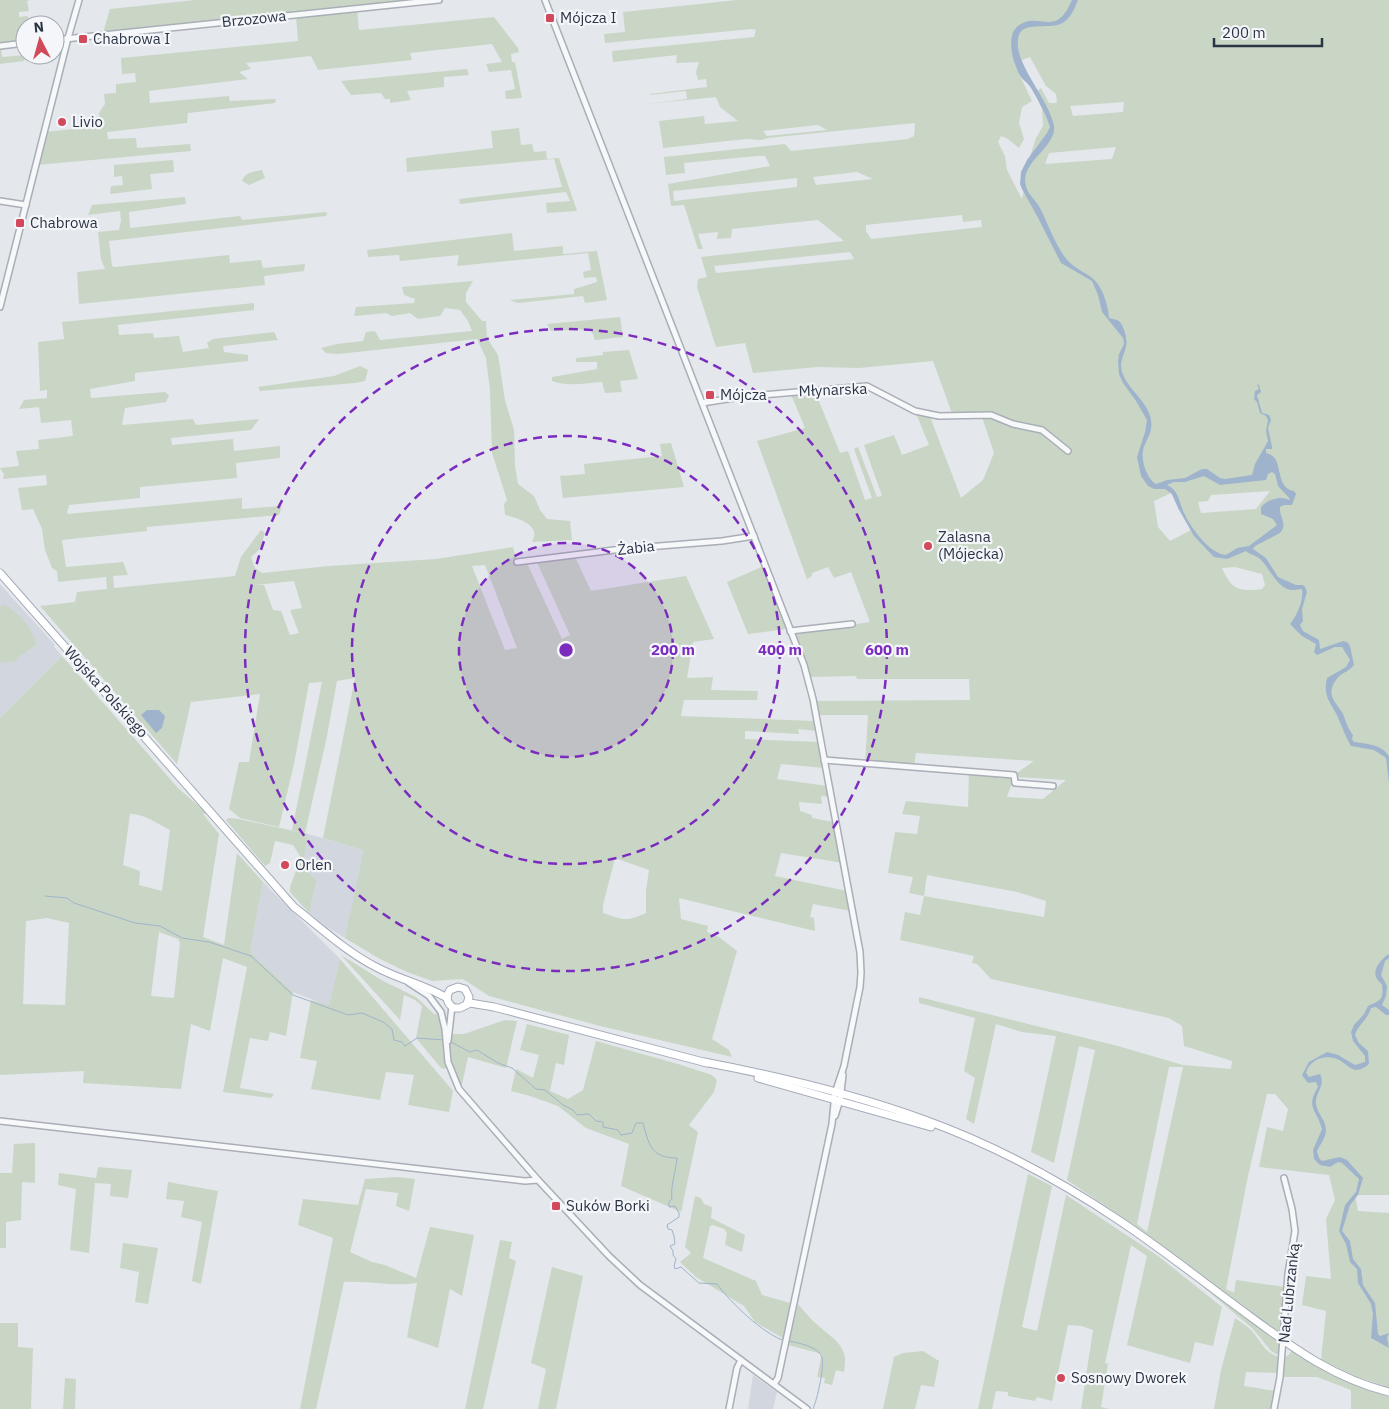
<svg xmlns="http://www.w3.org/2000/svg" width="1389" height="1409" viewBox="0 0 1389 1409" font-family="'IBM Plex Sans',sans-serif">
<rect width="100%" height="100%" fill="#e4e7ec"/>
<g fill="#d2d6de">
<polygon points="0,584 55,645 54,647 62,656 0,718"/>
<polygon points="308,834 365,850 345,938 327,927 309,913 317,880 301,868"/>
<polygon points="263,882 340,959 329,1006 293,992 250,952"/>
<polygon points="753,1375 777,1392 773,1409 748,1409"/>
</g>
<g fill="#c9d6c5" fill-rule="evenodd">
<polygon points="0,0 30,0 27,1 29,11 19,12 19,17 28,16 28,25 25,25 25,43 1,48 2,57 26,55 24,61 0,64"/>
<polygon points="195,0 439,0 357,9 359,30 494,17 518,48 519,52 511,54 512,62 515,62 522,98 506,99 505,91 515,89 511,70 489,72 486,64 502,62 492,44 410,53 412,60 318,70 311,56 246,63 251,69 239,72 248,79 149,91 150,103 229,96 230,101 276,99 275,103 188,113 187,123 107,132 108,139 136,138 137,148 190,144 191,151 37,165 45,132 100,126 99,113 105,104 104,94 116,93 116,84 136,82 135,73 122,74 121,58 298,41 296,16 55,38 103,33 110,9"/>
<path d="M737 0H1389V1195H1355L1358 1211 1389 1213V1387L1357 1377 1321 1360 1326 1311 1302 1305 1306 1276 1331 1279 1326 1219 1335 1200 1329 1175 1259 1167 1267 1127 1283 1131 1288 1109 1275 1094H1267L1248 1176 1226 1289 1234 1293 1236 1280 1285 1287 1282 1336 1134 1225 1067 1180 1095 1050 1079 1046 1054 1163 1031 1152 1056 1036 1022 1032 996 1024 974 1124 966 1119 975 1078 964 1071 975 1018 919 1003V997L1118 1046 1183 1065 1231 1069 1232 1061 1184 1046 1182 1026 1169 1018 991 979 977 964 972 963 974 956 900 940 905 912 920 915 924 896 909 893 913 877 888 873 895 832 917 834 920 816 902 814 906 801 968 807 969 771 1014 775 1034 761 916 753 914 767 865 763 868 715H818L815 701 970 700 969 679H857L856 676 810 677 794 633 870 622 851 572 834 578 828 567 812 573V576L807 579 757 441 805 428 790 392 814 389 840 453 848 451 865 500 872 498 854 449 858 447 877 497 882 496 864 445 894 435 902 455 929 445 915 411 929 414 961 498 983 480 994 453 982 417 953 416 933 361 859 368 817 367 753 373 745 343 716 347 697 287 698 279 707 277 701 257 844 241 818 220 732 229 731 238 717 239 718 232 698 234 703 249H698L684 205 671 206 668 184 770 166 765 156H757L684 163 685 173 666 175 664 157 785 144 791 151 908 139 914 136 915 123 768 138 761 140 746 139 663 148 659 121 704 116 705 124 738 121 720 107 716 97 648 104 687 99 686 91 650 95V94L707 87 706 79 698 80 696 72 699 62 676 63 677 55 613 62 612 51 754 37 756 30 752 29 605 43 604 34 625 32 623 12ZM1030 57 1046 86 1056 94 1057 103H1049L1041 88 1035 92 1042 109 1043 126 1036 138 1025 172 1024 189 1022 199 1007 170 1005 156 998 142 1001 136 1008 139 1019 148 1024 139 1019 123 1022 107 1032 101 1014 63ZM1124 102 1123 112 1073 116 1070 106ZM818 125 827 130 767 136 763 131ZM1116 147 1112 159 1045 164 1049 153ZM857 172 873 179 816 185 813 177ZM797 178V187L674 201 673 191ZM962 215 963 222 981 220 982 227 871 239 866 231V225ZM850 252 854 259 716 273 714 266ZM1270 491 1256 509 1201 513 1198 502 1208 501 1211 495ZM1171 493 1191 530 1170 541 1158 527 1154 501ZM1235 567 1262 574 1265 585 1262 589C1239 592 1232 590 1222 568ZM1014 777 1066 780 1043 799 1007 797ZM927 875 1017 892 1046 901 1044 917 924 896ZM1169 1067H1183L1147 1232 1137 1224Z"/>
<polygon points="467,69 469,75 444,77 444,87 407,91 411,100 390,103 390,99 385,99 381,93 351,95 341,81"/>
<polygon points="519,128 521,145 532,144 534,152 546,151 547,159 559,158 577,211 547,213 546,203 570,201 566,192 460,204 459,199 562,187 554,159 407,172 406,158 493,148 491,131"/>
<polygon points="173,160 174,172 150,174 152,189 110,194 111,186 123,185 122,176 114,177 114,165"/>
<path d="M262 170 265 178 249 185 242 181C245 172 253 172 262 170Z"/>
<polygon points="185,197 186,204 129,212 130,228 240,216 242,220 327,212 326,216 109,241 112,266 115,267 229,255 230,263 261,260 263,268 305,264 304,271 264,276 265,285 79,304 77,272 105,269 101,259 98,232 119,230 121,220 120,211 88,215 92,205"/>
<polygon points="512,233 514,251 563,246 563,254 597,251 607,300 585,303 583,296 518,303 510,300 574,294 574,289 597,282 596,277 584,278 583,272 591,270 588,253 457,266 459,255 400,261 399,255 368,257 367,250"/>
<path d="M473 281 466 293V302L482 321H486L487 338 498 355 505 400 514 430 515 466 518 484 534 496 540 510 547 519 570 521 572 540 532 542C542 525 518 518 505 515L504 504 507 500 492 453 490 390 486 358 477 339 338 354 326 353 321 348 337 344 363 341 366 332 375 331 380 340 472 331 468 321 460 310 445 308 440 316 418 319 410 313 392 316 386 313 354 316 356 307 414 303 415 299 404 295 402 287Z"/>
<path d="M254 303V310L118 325 119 335 153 333 154 338 179 336 183 352 209 348 207 343 213 339 274 332 278 340 223 346 224 352 248 355V361L135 373V381L90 389 91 398 165 392 169 395 166 402 125 408 122 425 193 419 196 425 259 419 251 430 171 438 172 445 233 439 234 451 280 446V458L236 463 237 478 140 487V498L69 505 67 514 242 498V509L282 506 279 515 147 527V531L62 540 66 567 123 562 128 575 113 576 114 588 235 576 241 557 261 530 265 533 260 549 251 557 255 568 262 573 329 566 436 559 513 547 517 562 526 561 562 639 570 635 536 560 574 555 591 591 686 576 714 639 693 642 687 678 713 677 711 690 758 691 757 700H684L681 716 814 721 816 731 798 729 799 734 745 731V739L819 742 824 768 781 764 777 779 827 786 829 797 821 796 822 804 799 802 800 811 812 815V818L834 822 843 863 781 853 775 876 847 891 851 911 813 904 810 917 814 918 815 931 679 898 681 919 708 926 707 932 719 937 737 951 712 1039 729 1050 732 1057 600 1026 489 996 463 979 432 981 407 972 378 958 345 938 364 850 323 838 355 678 337 681 326 741 305 833 308 834 302 868 317 880 309 913 290 892V887L300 860V856L293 845 275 841 270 863 265 866 226 820 229 818 239 819 299 832 292 830 322 682 309 683 294 764 279 827 240 818 229 809 239 762H249L260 694 191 702 177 764 40 606 75 602 77 592 107 589 106 577 58 582 57 571 52 568 45 550 42 529 33 509 22 510 18 488 47 485 46 475 3 479 4 474 0 468 19 466 16 451 39 449 38 440 73 436 71 420 41 423 39 407 19 409 24 400 47 398V390L40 391 38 342 64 339 62 322ZM485 565 517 648 505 650 472 566ZM294 581 302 608 290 610 299 633 290 635 281 611 273 610 264 585H255ZM615 858 649 870 646 891V913C625 922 624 920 603 913V905Z"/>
<polygon points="620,317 623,337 595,340 591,329 551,331 547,324"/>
<path d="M629 350 638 379 620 381 622 392 605 393 602 382C586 383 568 387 552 381V377L597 369V362H576V358L603 355V352Z"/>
<polygon points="360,366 368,370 365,381 355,383 260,391 258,387 334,376"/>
<polygon points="671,443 684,487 563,498 560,476 585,474 584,464 662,456 660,444"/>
<polygon points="764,566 786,629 748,634 727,582"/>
<path d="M5 605C19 613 34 629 36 645L20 656 15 661 3 663 0 661V607Z"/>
<path d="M62 656 178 788 208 814H203L219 834 203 937 224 945 237 853 263 882 250 952 293 992 286 1036 270 1032 268 1041 250 1038 240 1088 274 1094 271 1098 223 1092 247 967 223 958 210 1031 191 1024 181 1089 83 1083 84 1071 0 1075V718ZM130 814C143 813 158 824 170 830L162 891 139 885 140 871 123 865ZM47 918 69 923 65 1005 23 1004 26 921ZM159 932 178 939 180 943 174 998 151 996Z"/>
<polygon points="341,955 383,981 416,997 434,1014 440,1014 446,1069 441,1068 416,1038 422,1006 415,1000 404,995 400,1020"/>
<polygon points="340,959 453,1091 449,1112 408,1105 414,1075 386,1072 380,1100 311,1089 317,1061 300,1058 311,1000 329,1005"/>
<path d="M505 1020 517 1021 506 1068 468 1057 461 1089C452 1067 447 1058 451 1034H464Z"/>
<polygon points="527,1024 569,1035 564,1065 556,1063 550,1091 568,1099 583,1090 596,1041 678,1064 712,1075 717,1080 714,1092 689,1125 698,1132 681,1212 621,1186 629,1144 586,1128 558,1106 530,1096 511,1091 516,1069 533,1078 539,1055 520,1050"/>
<polygon points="35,1143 35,1183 22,1182 21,1220 6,1222 6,1248 0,1248 0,1173 12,1173 14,1144"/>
<polygon points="98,1167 132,1170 128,1198 110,1196 111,1184 95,1183 89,1253 70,1250 76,1189 58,1185 59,1173 96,1178"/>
<polygon points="1028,1174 1052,1186 1022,1327 1037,1331 1066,1195 1158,1256 1222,1307 1213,1346 1195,1342 1190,1363 1127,1345 1147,1256 1131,1245 1105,1363 1108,1364 1101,1407 1109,1409 1081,1409 1093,1330 1082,1326 1068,1325 1052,1401 1037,1397 1035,1401 1008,1396 1008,1392 996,1391 992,1409 978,1409"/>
<path d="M397 1177 415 1179 409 1211 396 1206 398 1193 366 1189 350 1252 372 1262 385 1265 416 1278 430 1227 474 1235 462 1296 450 1289 438 1348 407 1337 417 1283C392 1287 368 1280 344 1282L316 1409H300L333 1238 298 1225 303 1199 358 1205 365 1179Z"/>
<polygon points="168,1182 218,1191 201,1284 192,1281 202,1222 181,1217 184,1201 166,1199"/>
<polygon points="695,1196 701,1198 704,1204 712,1207 711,1218 745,1235 742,1252 725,1245 727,1233 724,1229 713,1225 710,1226 703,1258 756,1281 762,1295 790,1303 783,1338 755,1322 744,1306 696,1277 680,1262 691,1253 685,1247"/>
<polygon points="500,1240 512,1242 509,1258 516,1261 483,1409 465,1409"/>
<polygon points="123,1243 158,1248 148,1304 135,1302 139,1272 120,1268"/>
<polygon points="1176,1264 1282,1343 1281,1354 1276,1354 1271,1351 1253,1329"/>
<polygon points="552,1267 583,1276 556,1409 538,1409 546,1369 531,1363"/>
<path d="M798 1304C805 1312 812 1321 820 1327 837 1342 849 1347 844 1372L836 1370 832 1385 824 1383 825 1378 817 1377 822 1354 788 1345Z"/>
<path d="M1235 1318C1240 1322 1246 1325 1251 1330 1261 1340 1264 1354 1280 1357 1286 1358 1289 1356 1292 1350L1389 1394V1409H1351V1390L1317 1377H1280V1373L1246 1372 1244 1386 1276 1391 1272 1409H1214L1221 1370Z"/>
<polygon points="0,1323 18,1323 18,1347 33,1348 31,1409 0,1409"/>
<polygon points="923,1351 939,1361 934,1387 921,1385 915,1409 883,1409 894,1357 903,1353"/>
<polygon points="65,1378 76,1379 75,1409 63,1409"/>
</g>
<g fill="#9fb4cc" fill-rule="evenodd">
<path d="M1072 0H1078C1075 8 1071 17 1064 22 1053 31 1024 20 1019 35 1010 60 1049 98 1054 126 1057 150 1012 164 1029 193 1032 198 1037 202 1040 208 1048 224 1054 241 1064 256 1071 266 1081 270 1091 277 1102 285 1108 304 1109 318 1112 319 1116 319 1119 321 1124 326 1128 340 1126 346 1124 356 1119 362 1122 372 1129 393 1155 405 1151 429 1150 437 1144 443 1143 451 1141 461 1147 479 1156 484L1167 480 1185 478 1202 469H1207L1220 478 1225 479 1252 475 1255 464 1268 441 1266 431 1268 420 1266 416 1260 413 1257 402 1254 399 1255 391 1259 389 1257 384 1259 385 1261 392 1257 395 1262 413 1269 415 1271 420 1268 428 1272 447V449H1266V453C1270 454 1274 456 1276 460 1281 471 1279 489 1294 491L1296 494 1292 505H1284L1280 507C1279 517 1288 524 1280 533L1255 546 1253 549 1266 558 1278 577 1296 585H1303L1305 587 1307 592 1302 609 1303 621 1300 625 1303 631 1319 640 1320 649 1343 641 1347 642 1350 646 1354 665C1349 672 1340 673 1336 680 1325 695 1336 702 1343 714 1346 721 1348 729 1353 735L1352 739 1354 742C1367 744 1381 744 1389 756V783L1386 758 1374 750 1351 746C1346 738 1343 729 1339 720 1333 704 1322 699 1327 678L1346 667 1350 660 1342 647H1335L1317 655 1314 652 1316 644 1302 636 1290 624C1297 616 1304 600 1302 589 1299 589 1297 590 1294 590 1278 591 1270 568 1260 559 1256 555 1250 555 1246 551L1227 559 1214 557 1194 536 1178 508 1172 494 1165 489H1154L1148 486 1141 476 1137 457 1145 432 1147 420 1136 401 1123 383 1119 374 1118 361 1119 354 1124 344 1123 338 1102 312 1098 295 1092 281 1061 263 1037 216 1022 189 1020 184 1021 172 1027 160 1047 133 1050 127C1046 114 1038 100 1031 88 1029 84 1024 81 1021 77 1013 65 1005 36 1018 26 1039 10 1055 40 1072 0ZM1272 472 1275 474 1278 486 1290 499 1289 500C1280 495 1267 500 1261 507V514L1273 519 1277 525 1249 546 1237 548 1226 555C1209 554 1190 526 1184 513 1179 502 1179 490 1167 485L1174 482H1185L1204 476 1220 485 1266 480 1268 474Z"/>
<polygon points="147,710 159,710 165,716 162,728 156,733 141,715"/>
<path d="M1389 954V958L1385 961 1381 975 1387 986 1386 996 1382 1005 1389 1010V1015H1386L1376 1007 1371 1008C1368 1019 1358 1025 1355 1035L1359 1043 1368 1051 1369 1064C1351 1079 1348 1061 1334 1058 1322 1055 1309 1061 1306 1073L1309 1077 1320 1074C1326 1086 1315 1092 1316 1104 1317 1113 1326 1120 1326 1130 1326 1138 1320 1144 1317 1151L1319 1158 1322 1161 1340 1157 1347 1160 1363 1178 1358 1195 1350 1205 1342 1231 1350 1241 1353 1259 1361 1269 1363 1285 1375 1303 1378 1334 1380 1336 1389 1333 1387 1338 1389 1348 1371 1338 1373 1314 1371 1304 1358 1283 1357 1269 1350 1262 1346 1244 1339 1231 1345 1205 1356 1192 1359 1179 1342 1163 1338 1162 1330 1167 1320 1165 1314 1159 1313 1150 1322 1129C1317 1110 1305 1108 1318 1087L1316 1082 1308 1083 1302 1075 1309 1062 1327 1052 1338 1055 1355 1065 1365 1062V1056L1353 1041 1351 1032 1354 1025 1364 1014 1368 1006C1380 1000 1384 1001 1382 985 1381 983 1378 981 1377 979 1371 970 1382 958 1389 954Z"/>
</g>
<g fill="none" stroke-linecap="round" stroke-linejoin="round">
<g stroke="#9fb4cc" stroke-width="1">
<polyline points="45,896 67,898 74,903 135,923 160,926 182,938 209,942 251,956 293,995 348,1015 362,1013 383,1022 392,1029 394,1040 402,1042 405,1046 417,1038 444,1040"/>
<path d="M451 1042 470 1052 477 1050 498 1063 512 1068 536 1089 545 1090 563 1105 573 1110 577 1115 589 1114 596 1121 603 1122V1127L618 1130 621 1135 632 1133 636 1123H643C649 1145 651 1158 677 1158 676 1172 670 1186 672 1199L669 1202V1207L675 1206 679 1213V1217L667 1225 668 1229 672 1230 674 1236 675 1244 670 1246 673 1251V1255L676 1259 674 1266 675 1269 681 1267 699 1283 717 1284C730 1302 763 1334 785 1341"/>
<path d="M789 1341C798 1343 816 1346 821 1355 826 1363 817 1400 813 1409"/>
</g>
<defs>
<g id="minor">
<polyline points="545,0 804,665 813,699 860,952 861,973 860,987 844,1066 835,1093 832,1124 778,1378 774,1384"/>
<polyline points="55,40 439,0"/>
<polyline points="0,46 25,43"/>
<polyline points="0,201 26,205"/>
<polyline points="0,307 68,38 79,0"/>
<polyline points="702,403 740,397 867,386 915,411 939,416 991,415 1013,424 1042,430 1068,451"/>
<polyline points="517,562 622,549 722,541 754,536"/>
<polyline points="790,631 852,624"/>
<polyline points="824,760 1014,775 1015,783 1053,786"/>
<polyline points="409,983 429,996 441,1012 445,1029 448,1062 459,1089 538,1180 609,1256 640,1285 807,1409"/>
<polyline points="448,1041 452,1006"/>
<polyline points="835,1116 840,1100 843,1075"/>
<polyline points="0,1121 525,1181 538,1180"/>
<polyline points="729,1409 737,1368 741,1360"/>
<polyline points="1274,1409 1280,1377 1288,1274 1295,1231 1292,1209 1284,1178"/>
</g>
<g id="major">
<path d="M0 573 294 907C321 928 345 951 376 967 398 979 425 985 447 998"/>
<path d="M467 1004 469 997 465 989 458 987 450 990C445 997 447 1004 454 1008H460L470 1003 494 1007 707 1063"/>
<path d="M704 1062C778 1076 854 1094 925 1120 994 1145 1059 1180 1120 1221 1165 1251 1207 1285 1251 1317 1294 1349 1336 1379 1389 1392"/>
<polyline points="758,1078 931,1127"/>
</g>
</defs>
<use href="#minor" stroke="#a9aeb7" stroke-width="8"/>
<use href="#major" stroke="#a3abb8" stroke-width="9"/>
<use href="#minor" stroke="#f7f8fa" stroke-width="5"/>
<use href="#major" stroke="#fff" stroke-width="7"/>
</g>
<circle cx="566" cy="650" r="107" fill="#7b2cbf" fill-opacity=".12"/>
<g fill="none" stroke="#7b2cbf" stroke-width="2.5" stroke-dasharray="9 6">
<circle cx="566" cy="650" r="107"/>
<circle cx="566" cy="650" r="214"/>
<circle cx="566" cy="650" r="321"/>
</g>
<g fill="#d1495b" stroke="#f4f6f9" stroke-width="2">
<rect x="545" y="13" width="10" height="10" rx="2.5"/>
<rect x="78" y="34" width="10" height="10" rx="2.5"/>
<circle cx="62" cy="122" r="5"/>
<rect x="15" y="218" width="10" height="10" rx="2.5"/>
<rect x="705" y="390" width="10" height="10" rx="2.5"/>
<circle cx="928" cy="546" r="5"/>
<circle cx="285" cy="865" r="5"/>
<rect x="551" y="1201" width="10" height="10" rx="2.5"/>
<circle cx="1061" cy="1378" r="5"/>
</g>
<g text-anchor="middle" stroke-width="4.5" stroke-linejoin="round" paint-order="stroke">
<g font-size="15" fill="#2b3445" stroke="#f4f6f9" text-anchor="start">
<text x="560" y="23">Mójcza I</text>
<text x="93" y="44">Chabrowa I</text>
<text x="72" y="127">Livio</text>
<text x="30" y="228">Chabrowa</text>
<text x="720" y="400">Mójcza</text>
<text x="938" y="542">Zalasna<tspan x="938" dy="17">(Mójecka)</tspan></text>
<text x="295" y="870">Orlen</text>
<text x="566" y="1211">Suków Borki</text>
<text x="1071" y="1383">Sosnowy Dworek</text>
</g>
<g font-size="15" fill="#2b3445" stroke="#f4f6f9">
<text transform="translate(254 19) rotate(-6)" y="5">Brzozowa</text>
<text transform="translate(833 390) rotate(-2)" y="5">Młynarska</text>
<text transform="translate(636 548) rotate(-6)" y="5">Żabia</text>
<text transform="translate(106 692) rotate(48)" y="5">Wojska Polskiego</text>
<text transform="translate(1289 1293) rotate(-84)" y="5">Nad Lubrzanką</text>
</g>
</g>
<circle cx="566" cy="650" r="8" fill="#7b2cbf" stroke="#f4f6f9" stroke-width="2.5"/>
<g font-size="15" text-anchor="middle" font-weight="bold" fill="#7b2cbf" stroke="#f4f6f9" stroke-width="4.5" stroke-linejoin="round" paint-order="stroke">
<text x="673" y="655">200 m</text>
<text x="780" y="655">400 m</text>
<text x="887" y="655">600 m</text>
</g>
<g transform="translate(40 40) rotate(354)"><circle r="24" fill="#f4f6f9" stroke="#a4a8b1"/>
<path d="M0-4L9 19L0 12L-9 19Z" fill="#d1495b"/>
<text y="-8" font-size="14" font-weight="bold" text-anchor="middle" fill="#2b3445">N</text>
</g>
<path d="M1214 38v8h108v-8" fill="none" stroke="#2b3445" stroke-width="2.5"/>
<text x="1222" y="38" font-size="15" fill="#2b3445" stroke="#f4f6f9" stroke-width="4" paint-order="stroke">200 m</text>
</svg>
